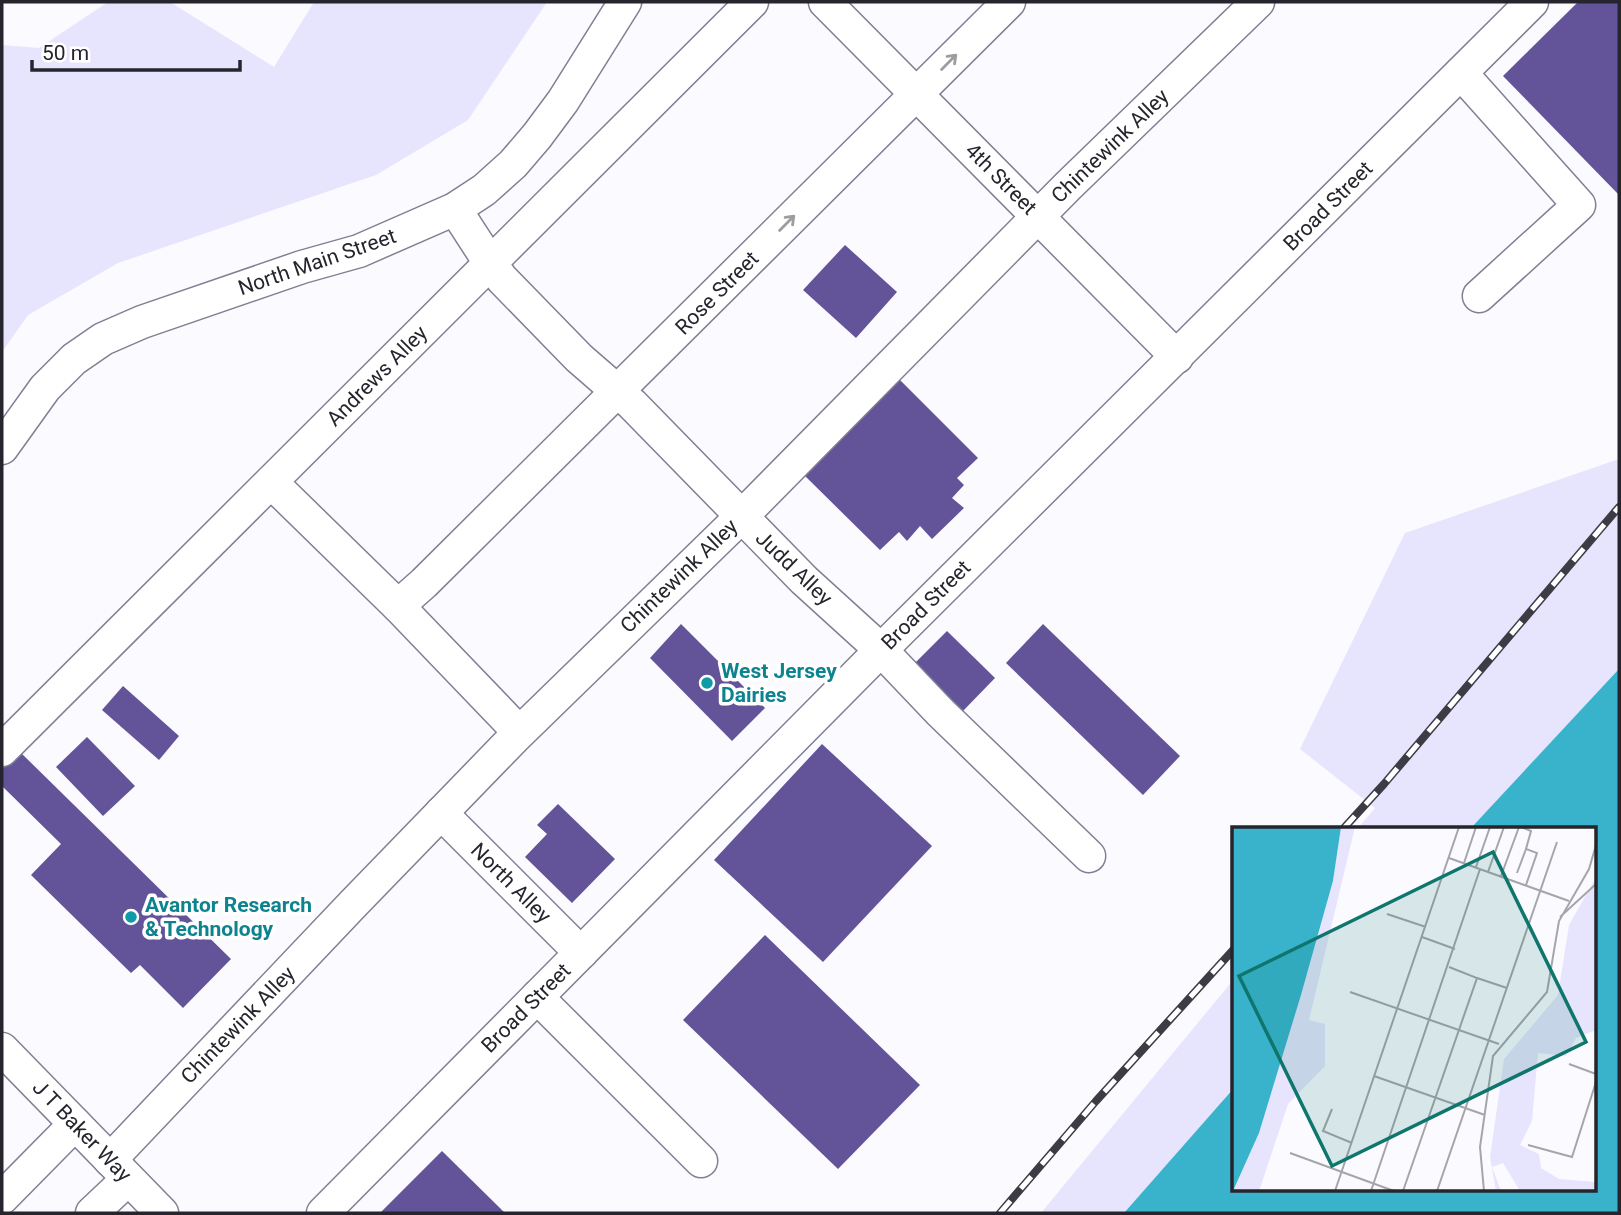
<svg xmlns="http://www.w3.org/2000/svg" width="1621" height="1215" viewBox="0 0 1621 1215" font-family="Roboto,sans-serif">
<rect width="100%" height="100%" fill="#fbfaff"/>
<g fill="#e7e4fd">
<polygon points="108,2 170,2 274,67 314,2 547,2 468,120 376,175 118,263 28,315 2,352 2,45 39,48"/>
<polygon points="1619,459 1619,670 1471,828 1358,828 1375,808 1300,749 1405,533"/>
<polygon points="1234,979 1234,1088 1124,1213 1041,1213"/>
</g>
<polygon fill="#39b3cc" points="1619,669 1619,1213 1124,1213 1234,1088 1234,1189 1595,1189 1595,828 1471,828"/>
<g fill="#63549a">
<polygon points="1578,2 1619,3 1619,195 1503,76"/>
<polygon points="845,245 897,292 856,338 803,290"/>
<polygon points="898,378 978,458 957,478 964,485 952,498 964,508 932,539 920,526 907,541 899,532 880,550 802,473"/>
<polygon points="681,624 765,708 732,741 650,658"/>
<polygon points="1043,624 1180,756 1143,795 1006,663"/>
<polygon points="947,631 995,678 962,712 914,664"/>
<polygon points="123,686 179,736 159,760 102,710"/>
<polygon points="87,737 135,786 103,816 56,767"/>
<polygon points="822,744 932,846 823,962 714,860"/>
<polygon points="19,751 231,959 183,1008 140,965 131,973 31,875 61,844 2,786 2,769"/>
<polygon points="558,804 615,859 572,903 525,857 547,834 537,825"/>
<polygon points="765,935 920,1085 838,1169 683,1020"/>
<polygon points="442,1151 505,1213 380,1213"/>
</g>
<g fill="none" stroke-linecap="round" stroke-linejoin="round">
<defs>
<g id="minor">
<polyline points="825,2 1177,357"/>
<polyline points="1461,73 1579,205 1479,296"/>
<polyline points="455,209 490,263 502,279 579,358 632,404 804,580 881,650 940,712 1089,856"/>
<polyline points="2,448 45,388 74,359 103,339 142,322 302,267 359,251 455,209 484,190 513,164 537,136 563,101 625,2"/>
<polyline points="271,482 398,606"/>
<polyline points="519,732 398,606 424,583 1009,2"/>
<polyline points="2,750 752,2"/>
<polyline points="441,813 581,953"/>
<polyline points="537,997 701,1161"/>
<polyline points="2,1049 162,1213"/>
<polyline points="110,1160 353,904 514,738 742,516 1068,186 1258,2"/>
<polyline points="2,1198 75,1124"/>
<polyline points="92,1213 128,1179"/>
<polyline points="323,1213 881,650 1532,2"/>
</g>
</defs>
<use href="#minor" stroke="#817f93" stroke-width="35"/>
<use href="#minor" stroke="#fff" stroke-width="32"/>
<defs>
<g id="rail">
<polyline points="1344,828 1384,784 1619,507"/>
<polyline points="1000,1213 1096,1101 1234,949"/>
</g>
</defs>
<use href="#rail" stroke="#3d3c44" stroke-width="8"/>
<use href="#rail" stroke="#fff" stroke-width="5" stroke-dasharray="16" stroke-linecap="butt"/>
</g>
<defs><path id="oneway-shaft" d="M-6 0H5M1.5-3L5.5 0L1.5 3" fill="none" stroke-width="1.6" stroke-linecap="round" stroke-linejoin="round" transform="scale(1.75)"/></defs>
<g stroke="#9d9da0">
<use href="#oneway-shaft" transform="translate(949 62) rotate(-45)"/>
<use href="#oneway-shaft" transform="translate(787 223) rotate(-45)"/>
</g>
<g fill="#0f9aa8" stroke="#fff" stroke-width="2.5">
<circle cx="707" cy="683" r="7"/>
<circle cx="131" cy="917" r="7"/>
</g>
<g text-anchor="middle" stroke-width="7" stroke-linejoin="round" paint-order="stroke">
<g font-size="21" fill="#26252d" stroke="#fff">
<text transform="translate(1110 146) rotate(-44)" y="7">Chintewink Alley</text>
<text transform="translate(1001 179) rotate(45)" y="7">4th Street</text>
<text transform="translate(1328 206) rotate(-45)" y="7">Broad Street</text>
<text transform="translate(317 262) rotate(-19)" y="7">North Main Street</text>
<text transform="translate(717 293) rotate(-45)" y="7">Rose Street</text>
<text transform="translate(377 376) rotate(-45)" y="7">Andrews Alley</text>
<text transform="translate(794 568) rotate(44)" y="7">Judd Alley</text>
<text transform="translate(679 576) rotate(-44)" y="7">Chintewink Alley</text>
<text transform="translate(926 605) rotate(-45)" y="7">Broad Street</text>
<text transform="translate(511 883) rotate(45)" y="7">North Alley</text>
<text transform="translate(526 1008) rotate(-45)" y="7">Broad Street</text>
<text transform="translate(238 1025) rotate(-46)" y="7">Chintewink Alley</text>
<text transform="translate(82 1131) rotate(46)" y="7">J T Baker Way</text>
</g>
<g font-size="21" font-weight="bold" fill="#0d838f" stroke="#fff" text-anchor="start">
<text x="721" y="678">West Jersey<tspan x="721" dy="24">Dairies</tspan></text>
<text x="145" y="912">Avantor Research<tspan x="145" dy="24">&amp; Technology</tspan></text>
</g>
</g>
<g transform="translate(1232 827)">
<rect width="364" height="364" fill="#fbfaff"/>
<path d="M109 0H123L77 193 93 197V239L56 277 27 364H1L26 308 69 168 101 55ZM364 50V203L344 211 334 229 306 226 300 294 288 318 307 327 309 341 327 352 364 355V364H288L271 336 260 340 269 364H264L258 330 272 232 326 168 337 98Z" fill="#e7e4fd"/>
<path d="M0 0H109L101 54 69 168 27 306 1 364Z" fill="#39b3cc"/>
<path fill="none" stroke="#a6a5ab" stroke-width="2" d="M289 0 299 4 294 22 305 26 294 58M217 31 337 74M232 36 244 0M244 40 258 0M256 45 272 0M285 46 294 22M269 49 287 0M155 87 194 100M328 90 364 57M190 110 223 122M245 151 275 161M118 165 267 217M337 237 364 247M142 249 253 288M100 282 91 304 120 316M296 318 340 330 364 255M58 326 162 364M103 364 227 0M139 364 248 42M171 364 245 151 217 140M205 364 325 15M252 364 248 320 261 229 315 165 327 94 357 42 364 18"/>
<path fill="#0f766e" fill-opacity="0.15" stroke="#0f766e" stroke-width="3.5" d="M261 25 354 215 100 339 7 149Z"/>
<rect width="364" height="364" fill="none" stroke="#26252d" stroke-width="3.5"/>
</g>
<rect width="1621" height="1215" fill="none" stroke="#26252d" stroke-width="7"/>
<path d="M32 60v10h208v-10" fill="none" stroke="#26252d" stroke-width="3.5"/>
<text x="42" y="60" font-size="21" fill="#26252d" stroke="#ffffff" stroke-width="5" paint-order="stroke">50 m</text>
</svg>
